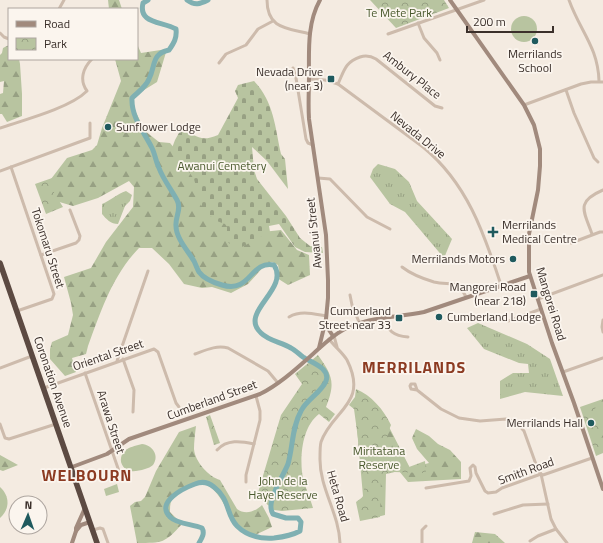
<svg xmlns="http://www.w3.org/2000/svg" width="603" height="543" viewBox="0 0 603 543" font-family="'Titillium Web',sans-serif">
<defs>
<pattern id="grass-tufts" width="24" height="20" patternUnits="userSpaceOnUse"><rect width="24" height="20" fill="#b8c4a0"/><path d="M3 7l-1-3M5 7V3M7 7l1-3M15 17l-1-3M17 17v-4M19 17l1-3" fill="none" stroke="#97a083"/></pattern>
<pattern id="forest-firs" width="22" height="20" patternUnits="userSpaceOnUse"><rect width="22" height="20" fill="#b8c4a0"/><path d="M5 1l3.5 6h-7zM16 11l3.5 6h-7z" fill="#97a083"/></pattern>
<pattern id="cemetery-stones" width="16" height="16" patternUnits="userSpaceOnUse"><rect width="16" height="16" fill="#b8c4a0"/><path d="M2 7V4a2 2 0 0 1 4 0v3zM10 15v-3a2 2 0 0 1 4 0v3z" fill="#97a083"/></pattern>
<pattern id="park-crowns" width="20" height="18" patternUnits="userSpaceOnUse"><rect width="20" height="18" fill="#b8c4a0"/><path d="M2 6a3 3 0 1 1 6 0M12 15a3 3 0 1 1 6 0" fill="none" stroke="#97a083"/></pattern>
</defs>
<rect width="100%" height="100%" fill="#f4ebe1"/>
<g fill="url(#grass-tufts)">
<polygon points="378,164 395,169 409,182 417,201 452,239 444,258 405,212 390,204 370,177 373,169"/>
<path d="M126 191 132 195 130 201 125 206 118 224C111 224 106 219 102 214V204C111 200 117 194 126 191Z"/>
<polygon points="478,323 527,344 550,359 563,396 525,392 500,399 500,381 513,373 529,373 528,364 519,363 484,349 467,328"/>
</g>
<g fill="url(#forest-firs)">
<polygon points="108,0 119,0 122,9 109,9"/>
<path d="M137 44 141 53 167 49 157 82 136 95 134 99V108L145 131 159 142 170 143 192 169 262 232 281 230 297 250 309 255 310 275 288 285 277 278 279 270 278 265 272 262 267 263 248 284 231 293 212 287 202 288 184 284 169 264 152 248H139C112 276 101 311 88 346L86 354 72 358 76 372 65 376 50 359V349L52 342 68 335 73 315 71 303 64 277 91 268 106 242 133 207 134 187 129 181 98 198 73 206 56 201 51 191V179L67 158 92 150 97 145 102 128 121 81 115 59H137Z"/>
<polygon points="9,45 9,59 19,59 20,64 22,94 22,116 7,122 2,114 0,114 0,94 3,93 4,81 0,82 0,55 2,53 3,48"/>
<polygon points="355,407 386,421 410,468 429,463 417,449 412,438 416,429 429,436 438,444 450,450 461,462 461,479 408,482 399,471 386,474 385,515 373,518 358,504 363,496"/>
<path d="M196 426C195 434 194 442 194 449 195 462 209 477 220 480L237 509C245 515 255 512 262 505L269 518 272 527 251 537C244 531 237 525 232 517 219 497 210 471 182 490 172 498 170 499 170 512L182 524C165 543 163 543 137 543L130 506 135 502 141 501 145 497 156 471 179 432Z"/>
<polygon points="0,455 18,465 3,471 0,470"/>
<polygon points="475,532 495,534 505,543 472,543"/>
</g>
<path fill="url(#cemetery-stones)" d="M254 81C274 102 275 127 281 154L285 159 288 189 267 161 252 147 254 170 257 179 286 216 300 238 310 246 322 247 323 253 305 252 295 247 279 224 269 226 270 232 240 248 230 244 227 241V227L225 224 214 220 201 205 194 179 172 148 175 140 180 131C197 132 197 144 218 135L238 98 235 91 238 85Z"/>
<g fill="url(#park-crowns)">
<polygon points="370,0 444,0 449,8 396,28"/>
<polygon points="55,177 54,193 63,207 46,214 35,184"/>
<path d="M318 355C332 375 336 382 326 407L335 414 329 422 319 414C303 426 300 453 302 472 303 483 310 497 313 508L282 511 274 510 257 496 281 415 302 384 295 374Z"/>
<path d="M356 389C371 395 384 410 391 425L387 435 388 444 398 448 409 467 425 461 426 473 394 472 381 474 380 517 360 521 356 502 364 496V483L354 409 349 405 355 397Z"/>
<polygon points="603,399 603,453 596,456 580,407"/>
<polygon points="210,415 220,443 214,445 206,417"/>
</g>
<g fill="#b8c4a0">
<circle cx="524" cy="29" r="13"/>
<polygon points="603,405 603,433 595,408"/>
<path d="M142 444C152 445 160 455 153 465 151 467 148 468 145 469 135 472 125 474 121 462 120 448 132 447 142 444Z"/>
<polygon points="117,484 119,492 106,496 104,489"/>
<path d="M0 487C10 496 10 509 0 518Z"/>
</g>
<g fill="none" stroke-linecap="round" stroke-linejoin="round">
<g stroke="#7fb0b2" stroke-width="5">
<path d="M148 0 143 3C138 24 162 21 176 29 177 38 174 43 169 50 151 54 156 65 149 79 146 87 138 92 132 98 131 117 144 132 152 148 155 154 156 162 159 168 163 179 171 189 177 200 182 209 175 217 176 226 176 238 188 251 194 261 196 265 197 269 199 272 204 279 215 283 222 285 251 294 250 260 274 265 290 290 238 312 261 333 269 341 281 342 291 348 295 350 299 354 303 357 310 362 331 368 326 381 321 393 307 399 301 411 292 427 293 446 288 464 284 474 277 484 274 494 271 501 269 508 273 514L286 518H298L301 522 300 531C291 536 283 537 274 538 260 539 247 536 237 526 226 515 230 499 214 487 208 482 202 481 195 484 184 488 155 502 170 517 177 524 192 524 202 528 205 533 202 538 199 543"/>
<path d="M187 0C195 6 200 4 208 0"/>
</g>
<g stroke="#cdbbac" stroke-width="3">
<path d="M267 0C267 29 287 28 310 34"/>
<path d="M569 0C580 31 598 47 599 81"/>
<polyline points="59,9 64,0"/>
<polyline points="418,23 424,38 437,53 440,60"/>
<polyline points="0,33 4,37 9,39"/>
<polyline points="388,34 484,0"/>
<polyline points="219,63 226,54 246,45 258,29 273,21"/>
<polyline points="293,68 296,78 306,139 308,143 313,145"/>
<path d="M309 79 325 80 338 84 423 147C467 183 484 233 501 285"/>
<path d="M338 84C344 71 345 62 360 57 366 55 371 56 376 59L435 106 442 108"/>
<polyline points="566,90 574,113 594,158 598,162"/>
<polyline points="524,105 581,84 591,82 603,82"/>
<path d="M0 128C24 120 70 108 87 91 79 80 83 68 92 59"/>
<polyline points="11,167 54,294 52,299 17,311"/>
<polyline points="0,171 90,138 90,123"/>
<polyline points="318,178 330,179 367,217 390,229"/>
<path d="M592 234C584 211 575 202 603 190"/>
<polyline points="571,243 600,232 603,232"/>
<polyline points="41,255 76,243 79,240 80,236 70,210"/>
<path d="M402 267C411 274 424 279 434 282 450 286 457 278 466 297"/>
<polyline points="350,295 352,305 359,322"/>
<polyline points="538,299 603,275"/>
<path d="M289 317C301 310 314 314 326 316"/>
<path d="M384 317C387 331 394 336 408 337"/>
<polyline points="603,320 602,327 603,332"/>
<polyline points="508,321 541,309"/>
<polyline points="334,336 337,347"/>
<path d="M329 339C335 347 342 352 347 360 369 404 332 410 321 442 320 446 320 452 320 457 319 488 339 513 340 543"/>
<path d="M195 354C206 350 216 345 228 348L268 371 278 383"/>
<polyline points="123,359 134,390 133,412"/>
<polyline points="117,361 148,271"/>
<polyline points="0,368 32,356"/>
<polyline points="563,372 603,358"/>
<polyline points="85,373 121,477"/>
<polyline points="44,388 154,349 158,352 176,403 179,407"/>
<polyline points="417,390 415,384 411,384 410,386 411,389 417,390 441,409 459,418 480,421 506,419 516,422 524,431 538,470 541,474 551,519 556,529 567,543"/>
<polyline points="0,424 5,438 9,439 56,424"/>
<path d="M217 450C227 439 241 441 254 444"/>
<polyline points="246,482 246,475 260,420 260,411 256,396"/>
<polyline points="426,488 469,481 471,476 470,468 473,465 475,467 476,473 485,491 488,493 496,492 502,488 541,474 543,475 592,458"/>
<polyline points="494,514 523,505 548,504"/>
<polyline points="93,530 100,528 103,529 108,543"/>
<polyline points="530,541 538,536 556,529"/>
<polyline points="422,543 422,530 426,526"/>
</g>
<g stroke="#a18a7d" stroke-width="4">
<polyline points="450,0 524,105 534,125 540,149 540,166 538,190 529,234 529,272 552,343 574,403 603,489"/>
<polyline points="326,319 327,327 333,336"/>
<path d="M319 348 326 319 328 298V280L326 235 309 119C308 104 309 90 309 76 309 51 307 23 320 0"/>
<path d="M72 467 107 454 129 439 260 394C280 384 297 368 314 353 323 345 332 336 343 330 368 316 396 318 424 312L530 276"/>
<polyline points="76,531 81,525 90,522"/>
<polyline points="72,543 76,531 76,528 85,508"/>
</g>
<polyline stroke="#5c4a42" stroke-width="5.5" points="0,263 97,543"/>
</g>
<g fill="#1f5a5e" stroke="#fbf5ee" stroke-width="1.5">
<circle cx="535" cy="41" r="4"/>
<rect x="327" y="75" width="8" height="8" rx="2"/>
<circle cx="108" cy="127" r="4"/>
<path d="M491 226h4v4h4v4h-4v4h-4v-4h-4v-4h4z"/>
<circle cx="513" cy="259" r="4"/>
<rect x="530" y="290" width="8" height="8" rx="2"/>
<circle cx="439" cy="317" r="4"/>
<rect x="395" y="314" width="8" height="8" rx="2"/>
<circle cx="591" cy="423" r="4"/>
</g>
<g text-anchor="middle" stroke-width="3.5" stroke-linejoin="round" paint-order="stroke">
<g font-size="12" fill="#4a5a2e" stroke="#fbf5ee">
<text x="399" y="17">Te Mete Park</text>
<text x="222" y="170">Awanui Cemetery</text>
<text x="379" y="455">Miritatana<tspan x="379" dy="14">Reserve</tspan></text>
<text x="283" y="485">John de la<tspan x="283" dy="14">Haye Reserve</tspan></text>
</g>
<g font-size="12" fill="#3b302b" stroke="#fbf5ee" text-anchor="end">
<text x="535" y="58" text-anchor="middle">Merrilands<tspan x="535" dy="14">School</tspan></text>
<text x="323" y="76">Nevada Drive<tspan x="323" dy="14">(near 3)</tspan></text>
<text x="116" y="131" text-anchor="start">Sunflower Lodge</text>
<text x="502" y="229" text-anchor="start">Merrilands<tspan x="502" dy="14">Medical Centre</tspan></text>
<text x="505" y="263">Merrilands Motors</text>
<text x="526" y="291">Mangorei Road<tspan x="526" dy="14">(near 218)</tspan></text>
<text x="391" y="315">Cumberland<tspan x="391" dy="14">Street near 33</tspan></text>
<text x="447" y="321" text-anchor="start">Cumberland Lodge</text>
<text x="583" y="427">Merrilands Hall</text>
</g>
<g font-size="12" fill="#3b302b" stroke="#fbf5ee">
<text transform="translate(412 75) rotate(38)" y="4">Ambury Place</text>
<text transform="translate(418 135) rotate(39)" y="4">Nevada Drive</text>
<text transform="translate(314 233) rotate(-96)" y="4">Awanui Street</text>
<text transform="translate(48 248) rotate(72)" y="4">Tokomaru Street</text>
<text transform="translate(551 304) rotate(73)" y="4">Mangorei Road</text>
<text transform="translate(108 355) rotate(-19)" y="4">Oriental Street</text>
<text transform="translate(53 382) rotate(71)" y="4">Coronation Avenue</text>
<text transform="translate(212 400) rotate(-20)" y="4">Cumberland Street</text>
<text transform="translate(111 422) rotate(72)" y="4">Arawa Street</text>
<text transform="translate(526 471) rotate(-20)" y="4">Smith Road</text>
<text transform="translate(338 496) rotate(74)" y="4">Heta Road</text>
</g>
<g font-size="16" font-weight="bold" letter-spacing="1" fill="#8c3b22" stroke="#fbf5ee">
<text x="414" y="373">MERRILANDS</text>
<text x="87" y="481">WELBOURN</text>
</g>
</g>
<rect x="8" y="8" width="130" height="52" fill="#fbf5ee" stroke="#aea6a0"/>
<rect x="16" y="21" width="20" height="6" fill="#a18a7d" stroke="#aea6a0"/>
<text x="44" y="28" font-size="12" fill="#3b302b">Road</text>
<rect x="16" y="38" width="20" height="12" fill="url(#park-crowns)" stroke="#aea6a0"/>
<text x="44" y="48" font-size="12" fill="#3b302b">Park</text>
<g transform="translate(28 515) rotate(2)"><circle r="19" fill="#fbf5ee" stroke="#aea6a0"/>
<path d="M0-3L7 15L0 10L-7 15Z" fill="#1f5a5e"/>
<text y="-6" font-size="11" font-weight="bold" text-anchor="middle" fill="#3b302b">N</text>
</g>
<path d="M467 26v6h86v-6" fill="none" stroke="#3b302b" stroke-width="2"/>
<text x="473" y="26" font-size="12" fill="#3b302b" stroke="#fbf5ee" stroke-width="3" paint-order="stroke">200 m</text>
</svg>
